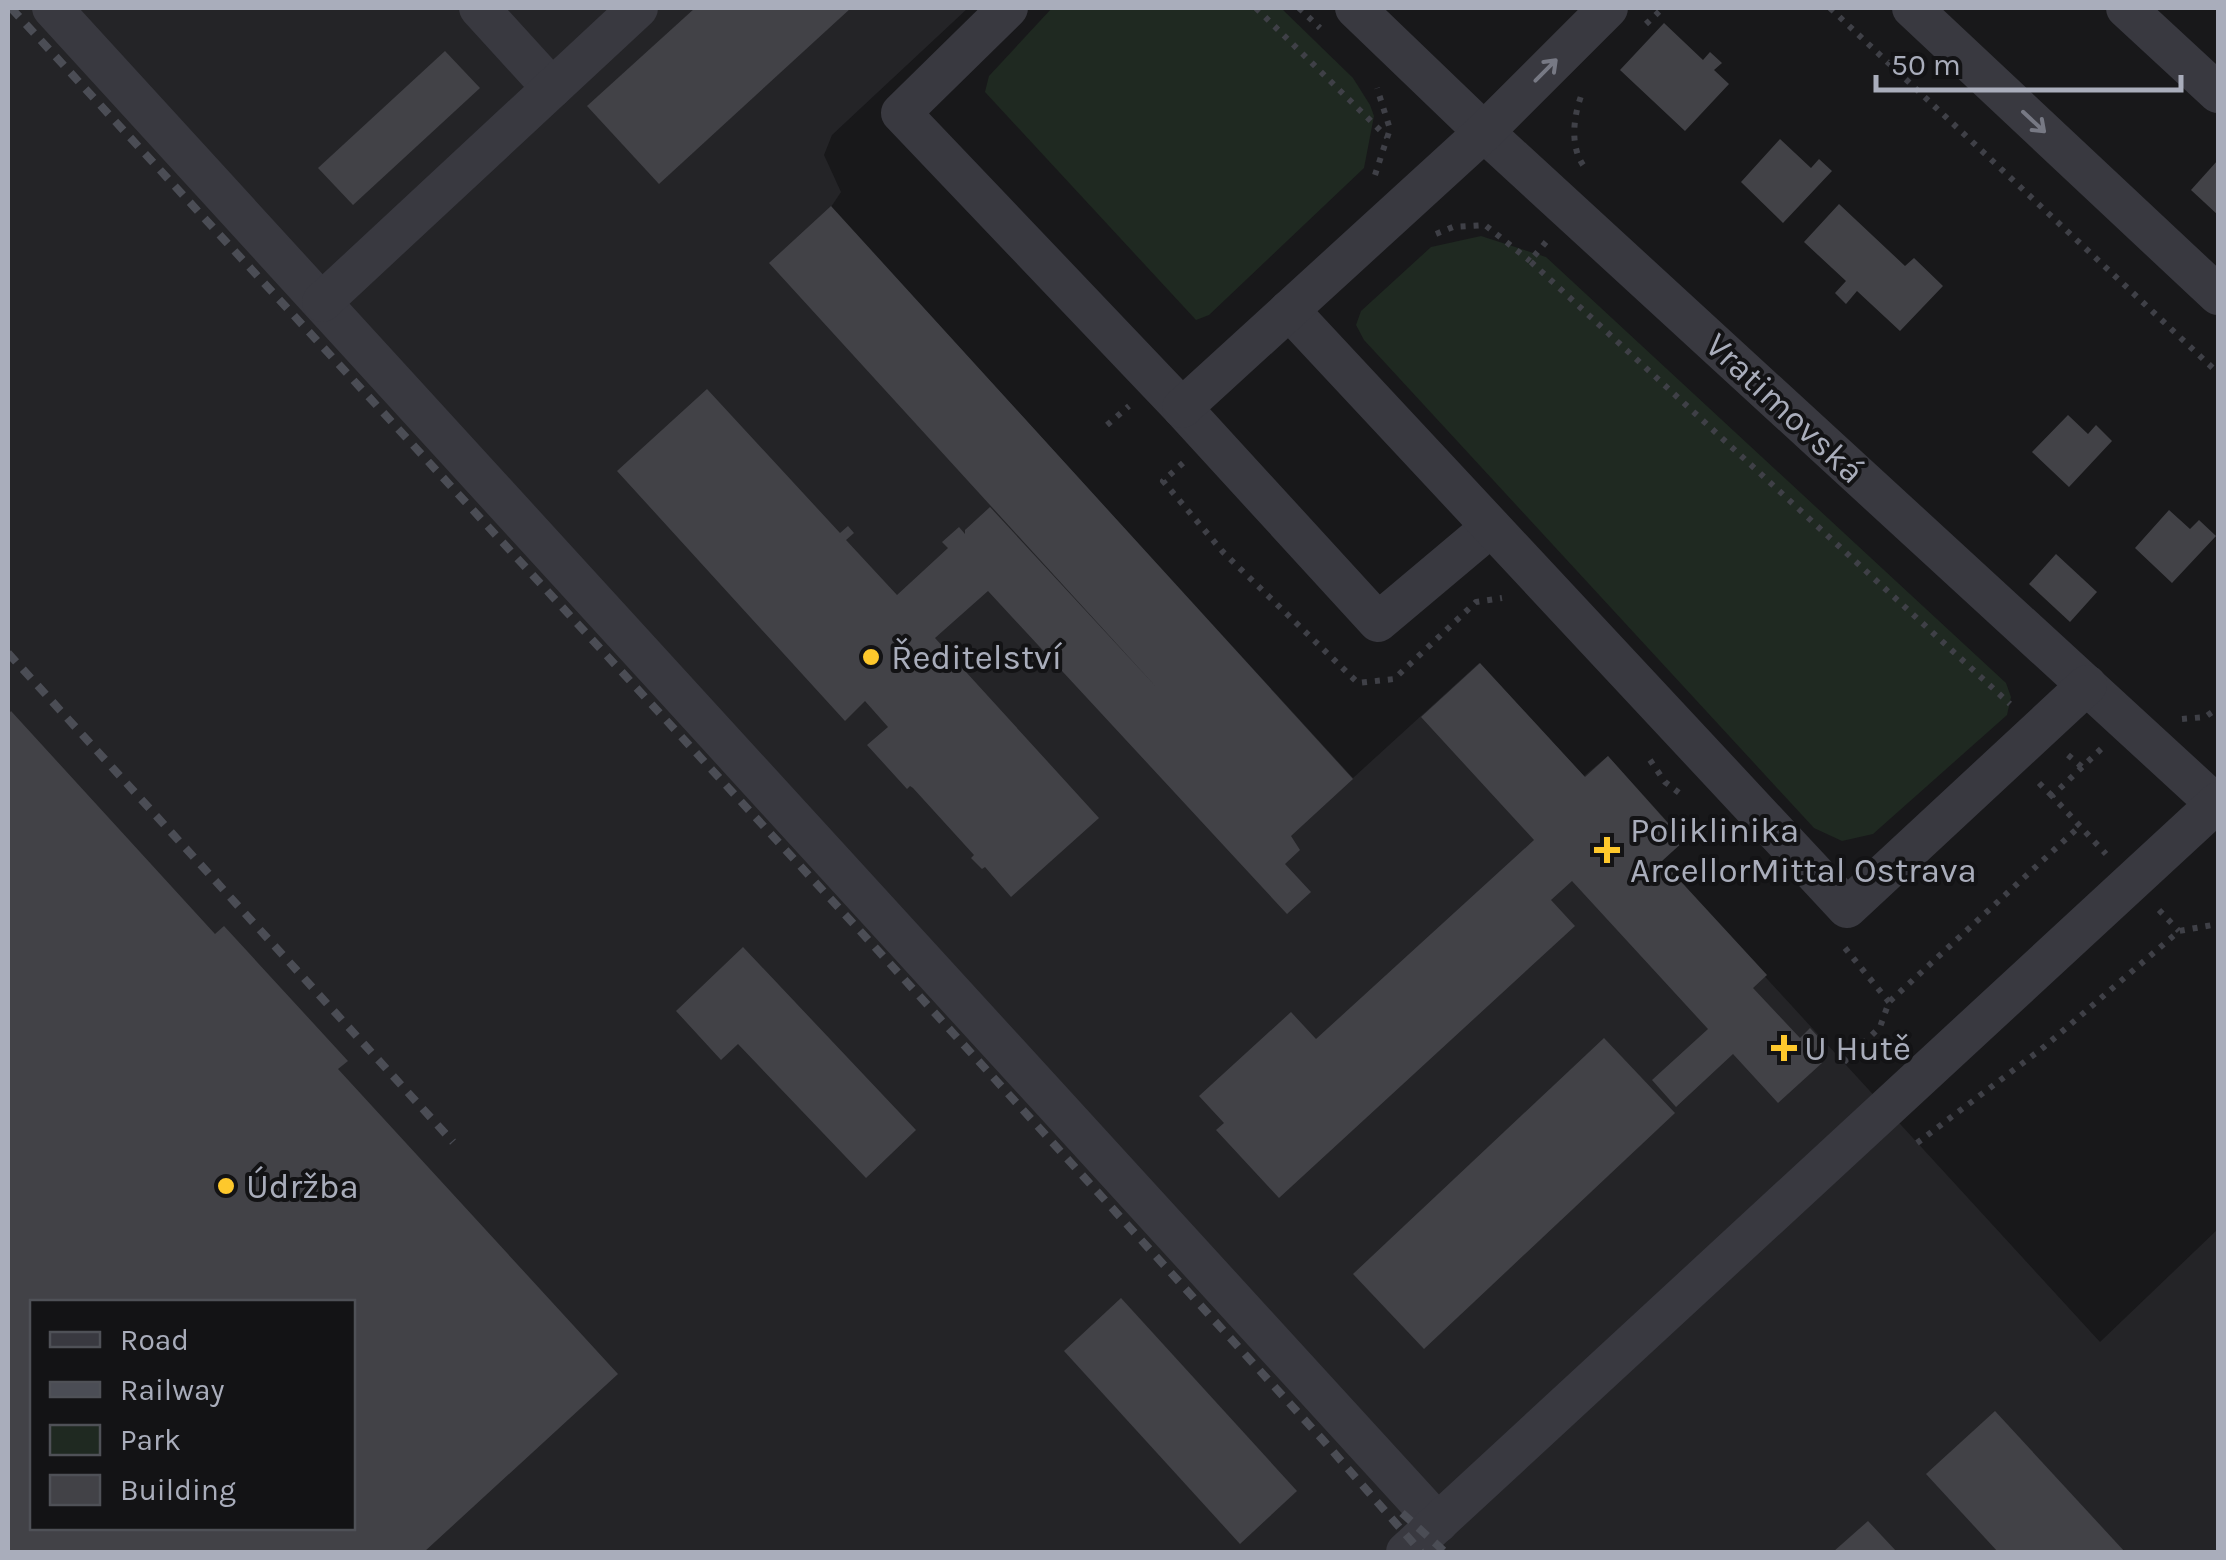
<svg xmlns="http://www.w3.org/2000/svg" width="2226" height="1560" viewBox="0 0 2226 1560" font-family="Karla,sans-serif">
<rect width="100%" height="100%" fill="#18181a"/>
<path fill="#242427" fill-rule="evenodd" d="M8 8H968L832 135 824 155 841 192 831 207 1353 778 1479 663 1584 776 1608 756 1683 839 1659 861 2100 1342 2218 1229V1552H8ZM32 1302H352V1528H32Z"/>
<g fill="#1f2921">
<polygon points="1052,8 1281,8 1353,78 1370,105 1374,116 1364,168 1209,315 1196,320 985,92 989,76"/>
<polygon points="1481,236 1546,257 2006,683 2011,697 2007,715 1873,834 1842,841 1814,828 1364,340 1356,325 1361,311 1431,247"/>
</g>
<g fill="#424247" fill-rule="evenodd">
<polygon points="695,8 851,8 659,184 587,106"/>
<polygon points="1664,23 1703,60 1710,52 1722,63 1714,70 1729,84 1685,131 1620,70"/>
<polygon points="445,51 480,88 353,205 318,168"/>
<polygon points="1780,139 1811,168 1819,159 1832,171 1783,223 1741,182"/>
<polygon points="2218,160 2218,215 2191,190"/>
<polygon points="1839,204 1905,266 1914,258 1943,286 1900,331 1857,291 1846,304 1835,293 1846,281 1804,242"/>
<polygon points="831,206 1353,779 1291,836 1300,850 1285,864 1311,892 1287,914 988,591 935,638 1099,818 1011,897 985,867 982,869 971,858 974,855 913,788 910,786 907,789 867,745 888,727 865,701 845,721 617,471 707,389 840,533 848,526 854,533 846,540 897,595 948,548 942,542 959,527 965,534 965,530 990,507 1158,689 769,263"/>
<polygon points="2068,415 2088,434 2096,425 2112,441 2069,487 2032,452"/>
<polygon points="2169,510 2190,529 2199,520 2216,536 2172,583 2135,548"/>
<polygon points="2056,554 2097,592 2070,622 2029,584"/>
<polygon points="1480,663 1585,777 1608,756 1684,841 1662,861 1767,975 1753,988 1800,1038 1810,1028 1824,1043 1813,1053 1822,1063 1778,1103 1733,1054 1676,1107 1652,1080 1708,1029 1572,881 1551,900 1575,926 1279,1198 1216,1130 1224,1123 1199,1096 1291,1012 1316,1039 1534,840 1421,717"/>
<path d="M11 711 215 934 224 926 348 1061 338 1069 618 1374 424 1552H8V715ZM32 1302H352V1528H32Z"/>
<polygon points="743,947 916,1130 866,1178 738,1044 721,1060 676,1011"/>
<polygon points="1604,1038 1675,1113 1424,1349 1353,1274"/>
<polygon points="1121,1298 1297,1491 1240,1544 1064,1351"/>
<polygon points="1995,1411 2125,1552 1998,1552 1926,1474"/>
<polygon points="1868,1521 1897,1552 1833,1552"/>
</g>
<g fill="none" stroke-linecap="round" stroke-linejoin="round">
<g stroke="#3f4047" stroke-width="6" stroke-dasharray="5 8" stroke-linecap="butt">
<polyline points="1256,8 1387,137"/>
<polyline points="1299,8 1320,28"/>
<polyline points="1830,8 2218,373"/>
<polyline points="1646,24 1663,8"/>
<path d="M1583 165C1569 144 1574 113 1583 91"/>
<polyline points="1375,175 1390,129 1377,88"/>
<polyline points="1436,234 1453,227 1485,225 1530,261"/>
<polyline points="1546,242 1530,261 2010,704"/>
<polyline points="1107,425 1129,406"/>
<polyline points="1183,463 1163,481 1223,552 1358,683 1394,679 1476,602 1502,598"/>
<polyline points="2182,719 2205,717 2218,708"/>
<polyline points="2101,749 2052,796 2106,854"/>
<polyline points="2068,755 2082,767"/>
<polyline points="1650,760 1665,782 1682,795"/>
<polyline points="2039,783 2052,796"/>
<polyline points="2159,910 2179,931"/>
<polyline points="1845,948 1889,1002"/>
<polyline points="1844,1062 1880,1027 1889,1002 2080,826"/>
<polyline points="1917,1143 2044,1047 2179,931 2218,924"/>
</g>
<g stroke="#393940" stroke-width="40">
<polyline points="52,8 1438,1523"/>
<polyline points="479,8 552,88"/>
<polyline points="1008,8 901,113 1182,408 1378,622 1491,527"/>
<polyline points="1355,8 1484,132 2218,806"/>
<polyline points="1912,8 2218,295"/>
<polyline points="2126,8 2218,93"/>
<polyline points="322,302 638,8"/>
<polyline points="1289,310 1847,908 2087,685"/>
<polyline points="1182,408 1484,132 1608,8"/>
<polyline points="1406,1552 2218,802"/>
</g>
<g stroke="#4b4d55" stroke-width="8" stroke-dasharray="12 10" stroke-linecap="butt">
<polyline points="11,8 873,945 1322,1439 1421,1552"/>
<polyline points="8,653 453,1142"/>
<polyline points="1402,1513 1445,1552"/>
</g>
</g>
<defs><path id="oneway-shaft" d="M-6 0H5M1.5-3L5.5 0L1.5 3" fill="none" stroke-width="1.6" stroke-linecap="round" stroke-linejoin="round" transform="scale(2.5)"/></defs>
<g stroke="#777984">
<use href="#oneway-shaft" transform="translate(1546 70) rotate(-45)"/>
<use href="#oneway-shaft" transform="translate(2034 122) rotate(43)"/>
</g>
<g fill="#fec82c" stroke="#131315" stroke-width="4">
<circle cx="871" cy="657" r="10"/>
<path d="M1602 835h10v10h10v10h-10v10h-10v-10h-10v-10h10z"/>
<path d="M1779 1033h10v10h10v10h-10v10h-10v-10h-10v-10h10z"/>
<circle cx="226" cy="1186" r="10"/>
</g>
<g text-anchor="middle" stroke-width="8" stroke-linejoin="round" paint-order="stroke">
<g font-size="35" fill="#a9adbb" stroke="#131315">
<text transform="translate(1785 408) rotate(43)" y="12">Vratimovská</text>
</g>
<g font-size="35" fill="#a9adbb" stroke="#131315" text-anchor="start">
<text x="891" y="669">Ředitelství</text>
<text x="1630" y="842">Poliklinika<tspan x="1630" dy="40">ArcellorMittal Ostrava</tspan></text>
<text x="1804" y="1060">U Hutě</text>
<text x="246" y="1198">Údržba</text>
</g>
</g>
<rect width="2226" height="1560" fill="none" stroke="#a9adbb" stroke-width="20"/>
<rect x="30" y="1300" width="325" height="230" fill="#131315" stroke="#4f5157" stroke-width="2.5"/>
<rect x="50" y="1332" width="50" height="15" fill="#393940" stroke="#4f5157" stroke-width="2.5"/>
<text x="120" y="1350" font-size="30" fill="#a9adbb">Road</text>
<rect x="50" y="1382" width="50" height="15" fill="#4b4d55" stroke="#4f5157" stroke-width="2.5"/>
<text x="120" y="1400" font-size="30" fill="#a9adbb">Railway</text>
<rect x="50" y="1425" width="50" height="30" fill="#1f2921" stroke="#4f5157" stroke-width="2.5"/>
<text x="120" y="1450" font-size="30" fill="#a9adbb">Park</text>
<rect x="50" y="1475" width="50" height="30" fill="#424247" stroke="#4f5157" stroke-width="2.5"/>
<text x="120" y="1500" font-size="30" fill="#a9adbb">Building</text>
<path d="M1876 75v15h305v-15" fill="none" stroke="#a9adbb" stroke-width="5"/>
<text x="1891" y="75" font-size="30" fill="#a9adbb" stroke="#131315" stroke-width="8" paint-order="stroke">50 m</text>
</svg>
